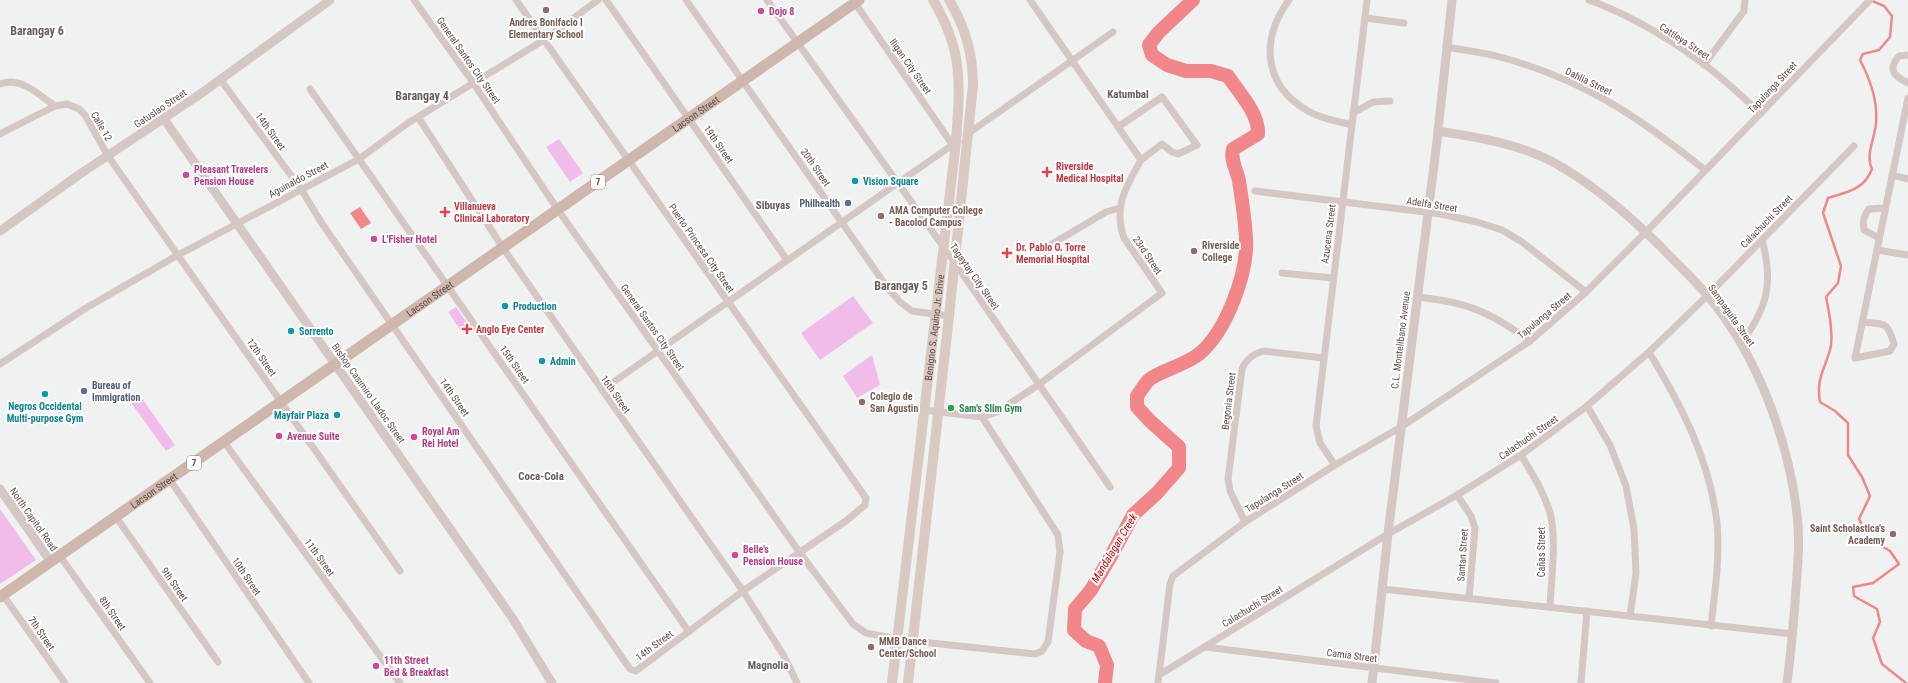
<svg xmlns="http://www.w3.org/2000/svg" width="1908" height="683" viewBox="0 0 1908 683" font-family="'Roboto Condensed',sans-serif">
<rect width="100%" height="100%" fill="#f0f2f2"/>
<g fill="#f2bcea">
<polygon points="559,139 583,173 570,182 546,147"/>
<polygon points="853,296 873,323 820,360 801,333"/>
<polygon points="456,307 469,326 461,331 448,312"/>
<polygon points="872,355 880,385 857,398 843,376"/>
<polygon points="138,393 175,445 166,451 129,400"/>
<polygon points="0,509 36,560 0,584"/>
</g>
<polygon fill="#f1878a" points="360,207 371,223 361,229 350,213"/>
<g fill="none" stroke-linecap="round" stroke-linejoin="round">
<path stroke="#f1878a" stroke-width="2.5" d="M1870 0 1884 6 1892 16 1890 37 1879 50 1863 54 1860 60C1870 79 1878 101 1876 123 1875 138 1865 155 1872 169 1864 190 1847 192 1828 198L1823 213 1841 266 1838 283 1826 297C1829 311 1834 337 1830 350 1824 371 1816 379 1820 402L1835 411 1848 423V455L1862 477 1870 496 1859 519 1868 538 1890 551 1899 564 1873 583 1853 587 1854 596 1877 609 1880 622 1873 638 1882 664 1906 683"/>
<path stroke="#f1878a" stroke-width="14" d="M1105 683 1107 665 1099 646 1086 641 1074 630 1075 609 1091 590 1111 556 1133 515 1157 493 1179 468V447L1150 421 1137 407V396C1141 391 1145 383 1150 379 1165 369 1185 365 1199 354 1226 332 1248 273 1246 239 1245 219 1242 200 1239 181 1237 170 1230 160 1233 149L1258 134C1259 113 1239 93 1228 76L1211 71H1186L1167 65 1152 55 1149 45 1158 33 1193 0"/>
<g stroke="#d5c7c3" stroke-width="7">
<polyline points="414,0 474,84 558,210 658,351 800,553 853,624 866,633 897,639"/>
<polyline points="606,0 787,260"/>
<polyline points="686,0 887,287 900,302 912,311 949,316"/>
<polyline points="767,0 955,263 1110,487"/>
<polyline points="853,0 952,144"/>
<path d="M1289 0C1260 40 1263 85 1308 111 1321 119 1337 121 1352 125"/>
<path d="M1589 0C1630 15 1670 39 1705 65 1724 79 1742 97 1761 113"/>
<polyline points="1365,18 1404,23"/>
<path d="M1446 47C1463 50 1482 52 1500 57 1583 79 1639 117 1705 170"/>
<path d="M1908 55 1899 56C1887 70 1894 76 1908 83"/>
<polyline points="1704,65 1744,11 1745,0"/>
<polyline points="220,79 301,189 321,222 630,669 636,671 743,591 846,521 865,505 866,498 516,0"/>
<path d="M0 84C21 76 39 95 55 106"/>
<polyline points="310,89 689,632"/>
<polyline points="1353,113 1373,102 1390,101"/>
<polyline points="418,117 503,248 743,591 784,656 797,683"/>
<polyline points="1118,127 1162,97 1197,145 1178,154 1172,152 1162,144 1141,160"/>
<polyline points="0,134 55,106 67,104 79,109 85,115 108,156 400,571"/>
<polyline points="966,135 1113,32"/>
<polyline points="1892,175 1908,179"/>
<polyline points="1255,191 1441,214 1477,222 1502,230 1522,242 1586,292"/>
<path d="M1879 238 1864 230C1862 222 1864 215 1869 209L1885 208"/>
<polyline points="1047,247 1106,212 1120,208"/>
<polyline points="1877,250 1908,255"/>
<polyline points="1282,273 1333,278"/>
<path d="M1417 297C1466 302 1489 311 1530 341"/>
<path d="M1862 322C1885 325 1887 320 1894 344L1890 351 1855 358 1908 98"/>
<path d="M1741 343C1767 309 1774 283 1762 240"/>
<path d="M1649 352C1681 405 1710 460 1717 523 1720 557 1715 592 1711 626"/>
<polyline points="0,364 86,308 178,255 359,159 408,123 544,40 598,0"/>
<polyline points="602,390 958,141"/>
<polyline points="1587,406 1610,445 1626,486 1634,529 1636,573 1630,616"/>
<path d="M924 410 982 417 997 412 1038 385 1162 293 1124 238C1113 206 1126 187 1141 160L1030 0"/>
<polyline points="224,442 400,683"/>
<path d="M1521 455C1532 474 1544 492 1550 513 1557 538 1551 580 1550 607"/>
<polyline points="1335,465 1320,443 1316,426 1367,0"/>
<polyline points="170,480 309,683"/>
<polyline points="1457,495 1471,516 1475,528 1469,598"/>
<polyline points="116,517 218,662"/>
<path d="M1245 522 1230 491 1228 479 1242 369C1246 359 1253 354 1263 351L1323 358"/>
<polyline points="60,556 150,683"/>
<polyline points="1382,589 1793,634"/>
<polyline points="3,595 65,683"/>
<polyline points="912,641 1035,654 1042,651 1048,642 1060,552 1058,535 982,417"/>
<polyline points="1205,647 1496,683"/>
<polyline points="1159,675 1388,534 1457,495 1521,455 1587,406 1649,352 1708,295 1854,146"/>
<polyline points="1158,683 1170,584 1173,576 1245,522 1335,465 1401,427 1530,341 1586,292 1646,232 1870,0"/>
<polyline points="1581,683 1587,611"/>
</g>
<g stroke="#d5c7c3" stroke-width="9">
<polyline points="164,119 513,619 552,683"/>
<path d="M1438 131C1476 137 1516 143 1551 161 1592 183 1629 215 1661 247 1676 263 1693 278 1707 295 1757 354 1788 438 1797 514 1800 539 1798 563 1796 588 1794 620 1791 651 1787 683"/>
<polyline points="0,231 80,174 199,95 330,0"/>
<polyline points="0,489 51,562"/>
<polyline points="1372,683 1388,534 1437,141 1452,0"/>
</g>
<g stroke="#dac8c2" stroke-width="10">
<path id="s1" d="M892 683 956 142C960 84 964 52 933 0"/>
<path d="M908 683 949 316 973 85C973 54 965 26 949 0"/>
</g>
<path stroke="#d0b7ae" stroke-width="11" id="s2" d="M0 597 859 0"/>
</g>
<g fill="#8d6e63" stroke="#fff" stroke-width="1.5">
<circle cx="546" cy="10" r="4"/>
<circle cx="881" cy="216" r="4"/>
<circle cx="1194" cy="251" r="4"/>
<circle cx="862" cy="402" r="4"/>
<circle cx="1893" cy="534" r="4"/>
<circle cx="871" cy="647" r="4"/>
</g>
<g fill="#d1479c" stroke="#fff" stroke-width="1.5">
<circle cx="761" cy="11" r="4"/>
<circle cx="186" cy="175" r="4"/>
<circle cx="374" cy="239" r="4"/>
<circle cx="279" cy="436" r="4"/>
<circle cx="414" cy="437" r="4"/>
<circle cx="735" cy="555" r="4"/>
<circle cx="376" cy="666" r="4"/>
</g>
<g fill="#e0444e" stroke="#fff" stroke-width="1.5">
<path d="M1045 166h4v4h4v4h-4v4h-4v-4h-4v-4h4z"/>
<path d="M443 206h4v4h4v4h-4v4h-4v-4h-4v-4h4z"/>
<path d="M1005 247h4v4h4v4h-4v4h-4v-4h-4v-4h4z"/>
<path d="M465 323h4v4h4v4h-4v4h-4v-4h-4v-4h4z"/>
</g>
<g fill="#0f9aa8" stroke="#fff" stroke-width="1.5">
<circle cx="855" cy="181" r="4"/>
<circle cx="505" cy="306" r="4"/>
<circle cx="291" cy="331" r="4"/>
<circle cx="542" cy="361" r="4"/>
<circle cx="45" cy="394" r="4"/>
<circle cx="337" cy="415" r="4"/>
</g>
<g fill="#5c6f8a" stroke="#fff" stroke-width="1.5">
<circle cx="848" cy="203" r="4"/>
<circle cx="84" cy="391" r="4"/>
</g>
<circle fill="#2e9e5b" stroke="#fff" stroke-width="1.5" cx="951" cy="408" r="4"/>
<g text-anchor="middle" stroke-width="4" stroke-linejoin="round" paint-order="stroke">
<g fill="#fff" stroke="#8f827e" stroke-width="1">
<rect x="591" y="175" width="14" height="14" rx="3"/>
<rect x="187" y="456" width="14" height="14" rx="3"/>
</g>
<g font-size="9" font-weight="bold" fill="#5f4c47">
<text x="598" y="185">7</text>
<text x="194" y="466">7</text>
</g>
<g font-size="10" font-weight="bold" fill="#b23c85" stroke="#fff" text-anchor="start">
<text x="769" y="15">Dojo 8</text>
<text x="194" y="173">Pleasant Travelers<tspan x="194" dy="12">Pension House</tspan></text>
<text x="382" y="243">L'Fisher Hotel</text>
<text x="422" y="435">Royal Am<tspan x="422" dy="12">Rei Hotel</tspan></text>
<text x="287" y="440">Avenue Suite</text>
<text x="743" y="553">Belle's<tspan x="743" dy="12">Pension House</tspan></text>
<text x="384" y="664">11th Street<tspan x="384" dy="12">Bed &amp; Breakfast</tspan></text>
</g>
<g font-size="10" font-weight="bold" fill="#785e54" stroke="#fff" text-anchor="start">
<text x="546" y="26" text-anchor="middle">Andres Bonifacio I<tspan x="546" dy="12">Elementary School</tspan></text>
<text x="889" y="214">AMA Computer College<tspan x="889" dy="12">- Bacolod Campus</tspan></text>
<text x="1202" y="249">Riverside<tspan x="1202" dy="12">College</tspan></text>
<text x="870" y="400">Colegio de<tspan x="870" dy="12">San Agustin</tspan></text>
<text x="1885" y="532" text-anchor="end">Saint Scholastica's<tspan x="1885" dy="12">Academy</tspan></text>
<text x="879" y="645">MMB Dance<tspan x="879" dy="12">Center/School</tspan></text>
</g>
<g font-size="10" fill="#5f4c47" stroke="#fff">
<text transform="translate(1685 41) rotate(33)" y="4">Cattleya Street</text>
<text transform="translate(469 60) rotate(55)" y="4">General Santos City Street</text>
<text transform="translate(911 66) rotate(55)" y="4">Iligan City Street</text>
<text transform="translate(1589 81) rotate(26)" y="4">Dahlia Street</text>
<text transform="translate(1772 87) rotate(-47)" y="4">Tapulanga Street</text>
<text transform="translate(160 108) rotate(-34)" y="4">Gatuslao Street</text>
<text dy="4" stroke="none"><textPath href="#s2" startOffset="847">Lacson Street</textPath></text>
<text transform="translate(102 126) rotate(60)" y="4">Calle 12</text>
<text transform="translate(271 131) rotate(54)" y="4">14th Street</text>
<text transform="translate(719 144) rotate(55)" y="4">19th Street</text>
<text transform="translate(816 167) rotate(55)" y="4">20th Street</text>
<text transform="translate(298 179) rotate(-28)" y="4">Aguinaldo Street</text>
<text transform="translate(1432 204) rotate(9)" y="4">Adelfa Street</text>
<text transform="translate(1766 221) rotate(-46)" y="4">Calachuchi Street</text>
<text transform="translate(1328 234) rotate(-83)" y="4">Azucena Street</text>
<text transform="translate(702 248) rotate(55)" y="4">Puerto Princesa City Street</text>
<text transform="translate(1148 255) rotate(56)" y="4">23rd Street</text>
<text transform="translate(975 276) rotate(55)" y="4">Tagaytay City Street</text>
<text dy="4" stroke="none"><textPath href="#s2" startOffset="523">Lacson Street</textPath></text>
<text transform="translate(1544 315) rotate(-40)" y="4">Tapulanga Street</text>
<text transform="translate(1732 315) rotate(55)" y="4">Sampaguita Street</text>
<text transform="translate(653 327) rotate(55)" y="4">General Santos City Street</text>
<text dy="4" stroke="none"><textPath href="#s1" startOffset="358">Benigno S. Aquino Jr. Drive</textPath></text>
<text transform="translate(1400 340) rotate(-83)" y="4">C.L. Montelibano Avenue</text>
<text transform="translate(262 357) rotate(55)" y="4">12th Street</text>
<text transform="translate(515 364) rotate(55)" y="4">15th Street</text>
<text transform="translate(369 393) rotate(55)" y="4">Bishop Casimiro Lladoc Street</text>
<text transform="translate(616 394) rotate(55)" y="4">16th Street</text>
<text transform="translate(455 397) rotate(55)" y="4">14th Street</text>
<text transform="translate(1228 401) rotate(-83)" y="4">Begonia Street</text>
<text transform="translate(1528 437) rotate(-35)" y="4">Calachuchi Street</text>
<text dy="4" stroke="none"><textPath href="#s2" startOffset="187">Lacson Street</textPath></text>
<text transform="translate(1274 492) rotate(-32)" y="4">Tapulanga Street</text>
<text transform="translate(34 519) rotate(55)" y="4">North Capitol Road</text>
<text transform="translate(1541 552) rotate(-90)" y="4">Cañas Street</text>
<text transform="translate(1462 555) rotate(-86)" y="4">Santan Street</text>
<text transform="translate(320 557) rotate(54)" y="4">11th Street</text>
<text transform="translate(247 576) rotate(56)" y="4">10th Street</text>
<text transform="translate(175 584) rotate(55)" y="4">9th Street</text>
<text transform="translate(1252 606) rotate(-32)" y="4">Calachuchi Street</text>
<text transform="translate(113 613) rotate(55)" y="4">8th Street</text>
<text transform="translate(42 633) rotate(55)" y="4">7th Street</text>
<text transform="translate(654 645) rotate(-37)" y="4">14th Street</text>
<text transform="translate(1352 655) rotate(7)" y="4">Camia Street</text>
</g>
<g font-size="10" font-weight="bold" fill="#be3a42" stroke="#fff" text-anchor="start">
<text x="1056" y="170">Riverside<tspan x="1056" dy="12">Medical Hospital</tspan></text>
<text x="454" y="210">Villanueva<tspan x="454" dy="12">Clinical Laboratory</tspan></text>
<text x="1016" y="251">Dr. Pablo O. Torre<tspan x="1016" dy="12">Memorial Hospital</tspan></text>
<text x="476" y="333">Anglo Eye Center</text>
</g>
<g font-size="10" font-weight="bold" fill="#0d838f" stroke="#fff" text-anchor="start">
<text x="863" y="185">Vision Square</text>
<text x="513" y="310">Production</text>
<text x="299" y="335">Sorrento</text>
<text x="550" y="365">Admin</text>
<text x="45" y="410" text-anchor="middle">Negros Occidental<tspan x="45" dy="12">Multi-purpose Gym</tspan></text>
<text x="329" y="419" text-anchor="end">Mayfair Plaza</text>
</g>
<g font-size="10" font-weight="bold" fill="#4e5e75" stroke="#fff" text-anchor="end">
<text x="840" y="207">Philhealth</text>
<text x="92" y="389" text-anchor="start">Bureau of<tspan x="92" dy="12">Immigration</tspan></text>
</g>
<g font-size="10" font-weight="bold" fill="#27864d" stroke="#fff" text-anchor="start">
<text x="959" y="412">Sam's Slim Gym</text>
</g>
<g font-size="11" font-weight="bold" fill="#655f5c" stroke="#fff">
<text x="1128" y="98">Katumbal</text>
<text x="773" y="209">Sibuyas</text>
<text x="541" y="480">Coca-Cola</text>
<text x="768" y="669">Magnolia</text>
</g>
<g font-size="11" font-style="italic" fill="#b40408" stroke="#fff">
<text transform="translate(1114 548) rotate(-59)" y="4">Mandalagan Creek</text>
</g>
<g font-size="12" font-weight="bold" fill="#655f5c" stroke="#fff">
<text x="37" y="35">Barangay 6</text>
<text x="422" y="100">Barangay 4</text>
<text x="901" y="290">Barangay 5</text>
</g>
</g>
</svg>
